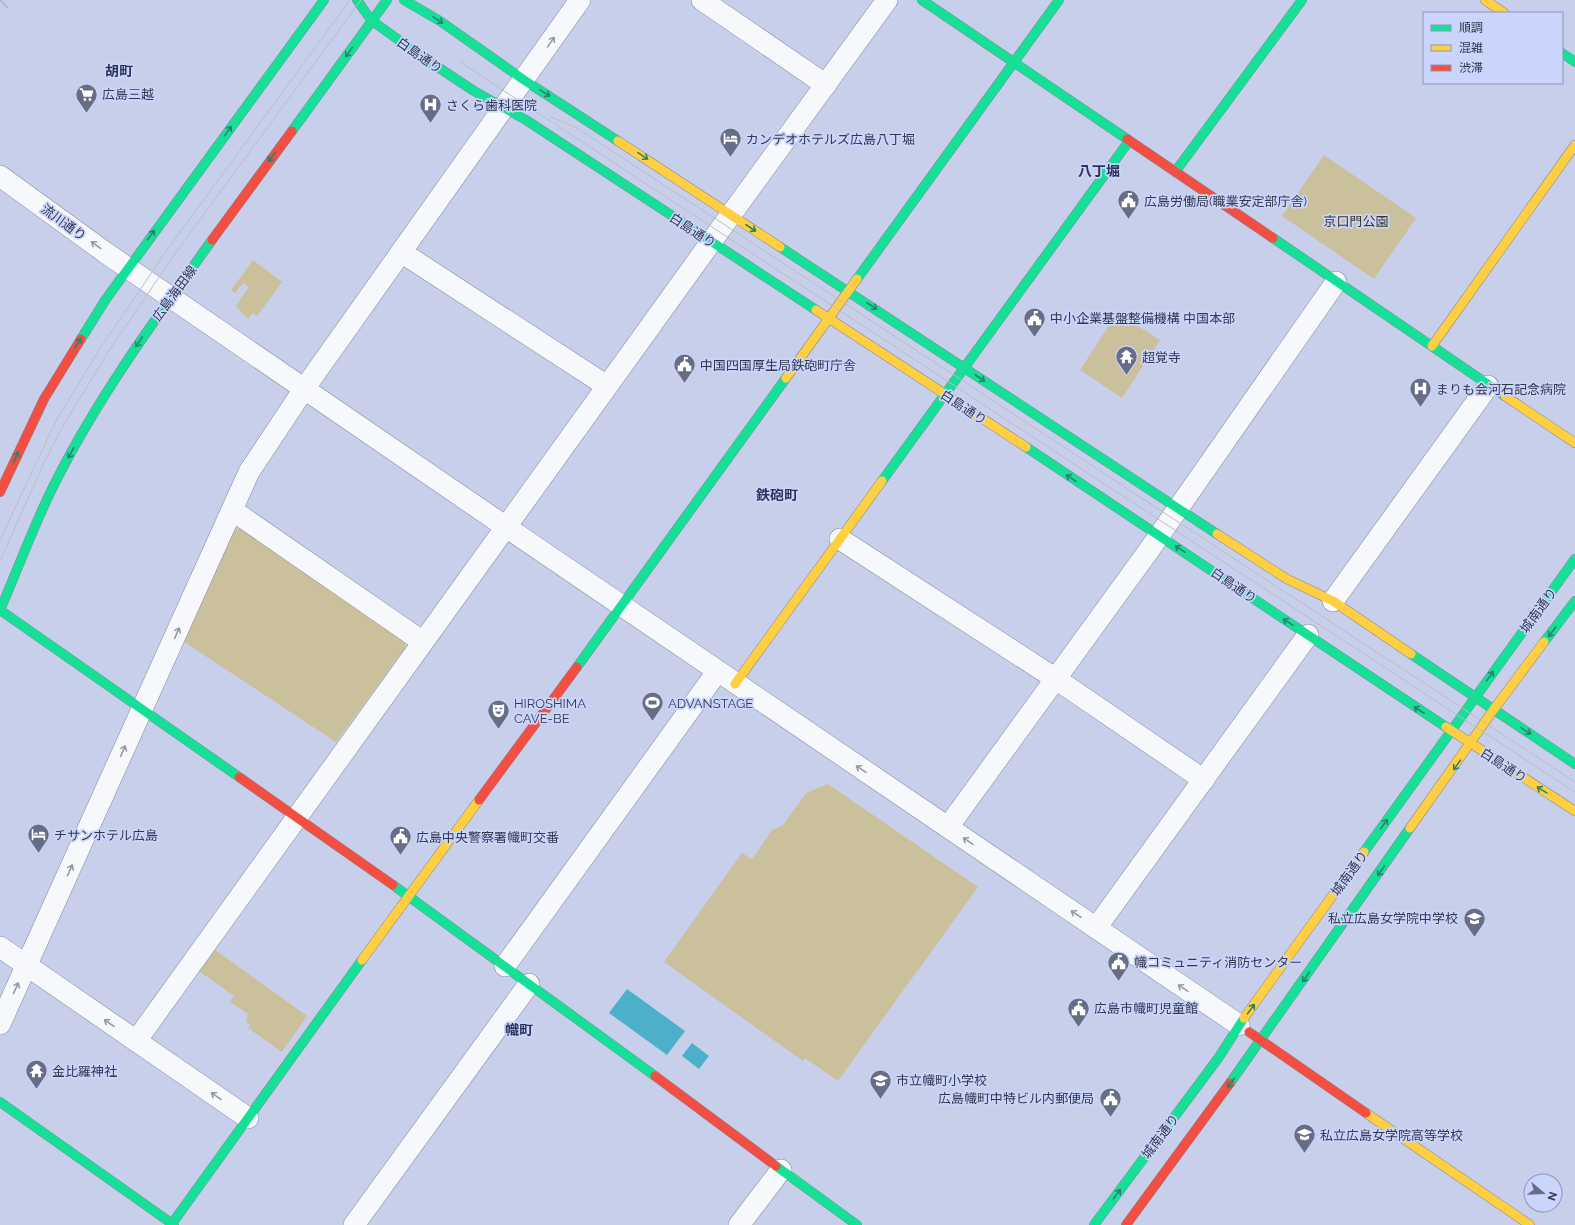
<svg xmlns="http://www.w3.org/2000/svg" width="1575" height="1225" viewBox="0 0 1575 1225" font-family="Raleway,'Noto Sans JP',sans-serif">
<rect width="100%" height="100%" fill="#c8cfeb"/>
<g fill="#cbc09c">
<polygon points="1324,155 1416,218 1374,279 1282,216"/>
<polygon points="253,260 282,282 257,316 253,313 248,319 236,306 249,287 243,283 235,293 231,290"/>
<polygon points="1117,313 1160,340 1122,398 1080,370"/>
<polygon points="244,527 405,640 405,648 336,742 181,640 232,530"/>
<polygon points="828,784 978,887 835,1085 838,1081 805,1058 803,1061 664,962 742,853 752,859 772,830 783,825 806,793"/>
<polygon points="214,949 307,1016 282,1052 248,1028 250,1025 246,1022 248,1014 230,1002 234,996 199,971"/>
</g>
<g fill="#4cb0ca">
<polygon points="627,989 685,1031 667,1055 609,1013"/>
<polygon points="692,1043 709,1056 699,1069 682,1056"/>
</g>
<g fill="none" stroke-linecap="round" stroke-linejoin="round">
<polyline stroke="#aab1cb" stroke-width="21" stroke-dasharray="21 10" stroke-linecap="butt" points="0,1 1,0"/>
<defs>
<g id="street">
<polyline points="702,0 826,85"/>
<polyline points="0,176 106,253 506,527 1239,1025"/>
<polyline points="401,252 607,386"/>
<polyline points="232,510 423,642"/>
<polyline points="840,539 1056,679 1204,780"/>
<polyline points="1333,601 1488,386"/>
<polyline points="948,827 1147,553 1336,282"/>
<polyline points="1096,928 1308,635"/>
<polyline points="0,947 248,1118"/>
<polyline points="505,966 717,672"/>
<polyline points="0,1024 249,472 304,389 580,0"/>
<polyline points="136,1041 711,242 887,0"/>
<polyline points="354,1225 529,984"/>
<polyline points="739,1225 781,1170"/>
</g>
<g id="fast">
<polyline points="357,0 371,20 418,54 474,91 526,120 816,310"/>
<polyline points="404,0 440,21 524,80 618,141"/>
<polyline points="922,0 1127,139"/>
<polyline points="1562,53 1575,62"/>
<polyline points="292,131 387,0"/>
<polyline points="1175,172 1302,0"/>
<polyline points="1273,238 1505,396"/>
<polyline points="780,247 1217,534"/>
<polyline points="857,279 1059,0"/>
<polyline points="81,339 106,299 324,0"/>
<polyline points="1026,447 1446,727"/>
<polyline points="882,481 1129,141"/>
<polyline points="0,610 239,777"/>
<path d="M0 610C19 567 35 521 57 479 100 394 157 317 212 240"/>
<polyline points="1544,642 1575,601"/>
<polyline points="1411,654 1575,764"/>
<polyline points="577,667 786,378"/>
<polyline points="1364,852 1575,559"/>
<polyline points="393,885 655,1076"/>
<polyline points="1230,1083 1410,828"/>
<polyline points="0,1102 174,1225"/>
<polyline points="776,1166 857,1225"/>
<polyline points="171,1225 362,960"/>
<polyline points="1094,1225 1219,1057 1244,1018"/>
</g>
<g id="slow">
<polyline points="1485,0 1504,13"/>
<polyline points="618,141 780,247"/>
<polyline points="816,310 1026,447"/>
<polyline points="1432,346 1575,145"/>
<polyline points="786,378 857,279"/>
<polyline points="1505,396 1575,443"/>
<polyline points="1217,534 1287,579 1333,601 1411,654"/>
<polyline points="735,684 882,481"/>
<polyline points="1446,727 1575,811"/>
<polyline points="1410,828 1494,709 1544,642"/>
<polyline points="362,960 479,800"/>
<polyline points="1244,1018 1364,852"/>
<polyline points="1366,1113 1530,1225"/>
</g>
<g id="jam">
<polyline points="1127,139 1273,238"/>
<polyline points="212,240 292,131"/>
<polyline points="0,492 44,399 81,339"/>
<polyline points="239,777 393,885"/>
<polyline points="479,800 577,667"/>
<polyline points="1249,1032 1366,1113"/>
<polyline points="655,1076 776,1166"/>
<polyline points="1126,1225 1230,1083"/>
</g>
</defs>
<use href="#street" stroke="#83889c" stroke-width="22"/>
<use href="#fast" stroke="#83889c" stroke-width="10"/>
<use href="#slow" stroke="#83889c" stroke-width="10"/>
<use href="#jam" stroke="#83889c" stroke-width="10"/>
<use href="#street" stroke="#f7f8fc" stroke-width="21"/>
<use href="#fast" stroke="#16e098" stroke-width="9"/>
<use href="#slow" stroke="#ffcf43" stroke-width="9"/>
<use href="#jam" stroke="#f24e42" stroke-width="9"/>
<g stroke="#bbbdc5" stroke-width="1">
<polyline points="460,62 1575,792"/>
<polyline points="551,117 577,128 1575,782"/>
<polyline points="0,540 56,421 99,350 167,250 350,0"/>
<polyline points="0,561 43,465 64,424 109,351 174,255 361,0"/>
</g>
</g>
<defs><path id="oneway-shaft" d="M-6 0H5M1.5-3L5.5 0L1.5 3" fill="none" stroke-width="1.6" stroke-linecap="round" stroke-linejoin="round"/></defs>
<g stroke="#26846e">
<use href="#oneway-shaft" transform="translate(438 20) rotate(34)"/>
<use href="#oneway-shaft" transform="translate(349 52) rotate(125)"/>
<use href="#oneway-shaft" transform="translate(545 93) rotate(32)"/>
<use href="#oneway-shaft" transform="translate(228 131) rotate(-54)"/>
<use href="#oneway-shaft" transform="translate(643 156) rotate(34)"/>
<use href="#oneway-shaft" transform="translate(272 157) rotate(126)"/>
<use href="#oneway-shaft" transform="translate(751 228) rotate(33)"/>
<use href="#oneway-shaft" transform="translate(151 235) rotate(-54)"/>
<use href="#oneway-shaft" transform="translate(872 306) rotate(33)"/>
<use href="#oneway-shaft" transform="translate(139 342) rotate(123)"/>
<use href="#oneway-shaft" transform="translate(78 343) rotate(-57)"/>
<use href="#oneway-shaft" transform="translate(980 378) rotate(33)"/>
<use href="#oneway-shaft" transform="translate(71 453) rotate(118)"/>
<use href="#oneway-shaft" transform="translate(16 457) rotate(-66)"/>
<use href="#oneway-shaft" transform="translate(1071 478) rotate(-146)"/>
<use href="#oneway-shaft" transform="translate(1180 549) rotate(-147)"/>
<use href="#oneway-shaft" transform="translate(1288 622) rotate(-146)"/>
<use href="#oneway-shaft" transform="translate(1552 632) rotate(127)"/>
<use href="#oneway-shaft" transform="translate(1490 676) rotate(-54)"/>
<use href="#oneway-shaft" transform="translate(1419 710) rotate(-147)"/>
<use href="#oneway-shaft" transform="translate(1526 731) rotate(34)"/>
<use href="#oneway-shaft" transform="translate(1457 765) rotate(125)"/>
<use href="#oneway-shaft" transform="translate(1542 790) rotate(-148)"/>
<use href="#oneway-shaft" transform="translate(1384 824) rotate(-54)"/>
<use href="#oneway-shaft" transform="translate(1381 871) rotate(125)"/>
<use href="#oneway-shaft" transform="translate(1306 977) rotate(125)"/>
<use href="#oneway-shaft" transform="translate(1251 1009) rotate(-54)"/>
<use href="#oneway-shaft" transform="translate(1231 1083) rotate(126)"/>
<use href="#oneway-shaft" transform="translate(1117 1194) rotate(-53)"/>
</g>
<g stroke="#9598a4">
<use href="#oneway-shaft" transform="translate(551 42) rotate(-55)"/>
<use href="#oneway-shaft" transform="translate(96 245) rotate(-144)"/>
<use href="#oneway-shaft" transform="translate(177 633) rotate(-66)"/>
<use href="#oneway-shaft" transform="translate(123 751) rotate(-66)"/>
<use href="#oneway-shaft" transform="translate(861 769) rotate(-146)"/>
<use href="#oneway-shaft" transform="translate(968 841) rotate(-146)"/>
<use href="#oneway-shaft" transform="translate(70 870) rotate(-66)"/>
<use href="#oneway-shaft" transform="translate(1076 914) rotate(-146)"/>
<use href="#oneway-shaft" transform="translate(16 988) rotate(-65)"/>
<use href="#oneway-shaft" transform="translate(1183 988) rotate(-146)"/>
<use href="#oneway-shaft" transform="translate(109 1023) rotate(-145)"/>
<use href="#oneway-shaft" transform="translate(216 1096) rotate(-145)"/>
</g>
<defs>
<symbol id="supermarket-pin" viewBox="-11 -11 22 30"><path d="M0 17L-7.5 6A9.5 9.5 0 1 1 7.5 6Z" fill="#676d84" stroke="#cad5fd"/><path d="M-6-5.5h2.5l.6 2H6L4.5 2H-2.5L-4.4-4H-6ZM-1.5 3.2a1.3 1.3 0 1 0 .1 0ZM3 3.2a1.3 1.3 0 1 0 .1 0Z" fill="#fff"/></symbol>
<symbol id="hospital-pin" viewBox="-11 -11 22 30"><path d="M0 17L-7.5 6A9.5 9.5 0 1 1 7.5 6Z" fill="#676d84" stroke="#cad5fd"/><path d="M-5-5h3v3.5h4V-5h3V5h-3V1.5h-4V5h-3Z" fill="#fff"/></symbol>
<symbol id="hotel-pin" viewBox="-11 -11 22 30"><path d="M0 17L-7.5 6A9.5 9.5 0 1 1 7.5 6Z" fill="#676d84" stroke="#cad5fd"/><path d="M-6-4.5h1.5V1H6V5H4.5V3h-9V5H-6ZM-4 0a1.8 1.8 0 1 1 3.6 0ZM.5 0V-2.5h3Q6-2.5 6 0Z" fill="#fff"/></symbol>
<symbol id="civic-pin" viewBox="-11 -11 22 30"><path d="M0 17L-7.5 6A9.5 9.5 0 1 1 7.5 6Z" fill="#676d84" stroke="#cad5fd"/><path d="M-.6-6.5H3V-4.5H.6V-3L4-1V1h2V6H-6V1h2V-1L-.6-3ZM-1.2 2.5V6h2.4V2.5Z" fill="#fff"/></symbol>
<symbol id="temple-pin" viewBox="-11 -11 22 30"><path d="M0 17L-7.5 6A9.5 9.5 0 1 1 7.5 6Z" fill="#676d84" stroke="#cad5fd"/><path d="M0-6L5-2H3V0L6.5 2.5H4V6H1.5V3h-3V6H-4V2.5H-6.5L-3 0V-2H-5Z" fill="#fff"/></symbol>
<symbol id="stadium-pin" viewBox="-11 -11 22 30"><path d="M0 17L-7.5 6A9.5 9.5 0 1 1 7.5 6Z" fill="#676d84" stroke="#cad5fd"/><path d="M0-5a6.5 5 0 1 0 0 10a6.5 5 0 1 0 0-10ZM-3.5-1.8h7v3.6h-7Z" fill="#fff"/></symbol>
<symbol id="theatre-pin" viewBox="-11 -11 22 30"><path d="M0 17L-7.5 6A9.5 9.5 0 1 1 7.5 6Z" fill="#676d84" stroke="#cad5fd"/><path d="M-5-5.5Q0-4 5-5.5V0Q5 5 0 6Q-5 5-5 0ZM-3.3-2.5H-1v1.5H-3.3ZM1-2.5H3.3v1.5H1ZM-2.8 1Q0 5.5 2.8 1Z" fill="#fff"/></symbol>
<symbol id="school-pin" viewBox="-11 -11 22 30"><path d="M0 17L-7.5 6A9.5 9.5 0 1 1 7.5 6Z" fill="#676d84" stroke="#cad5fd"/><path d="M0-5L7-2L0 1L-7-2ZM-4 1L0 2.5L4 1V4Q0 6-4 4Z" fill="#fff"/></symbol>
</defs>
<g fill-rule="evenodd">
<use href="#supermarket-pin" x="74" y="82" width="25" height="34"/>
<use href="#hospital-pin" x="418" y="92" width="25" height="34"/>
<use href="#hotel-pin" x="718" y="126" width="25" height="34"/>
<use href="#civic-pin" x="1116" y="188" width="25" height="34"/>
<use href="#civic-pin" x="1022" y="306" width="25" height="34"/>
<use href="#temple-pin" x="1114" y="344" width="25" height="34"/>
<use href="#civic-pin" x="672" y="352" width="25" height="34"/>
<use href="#hospital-pin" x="1408" y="376" width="25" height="34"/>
<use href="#stadium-pin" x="640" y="690" width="25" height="34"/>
<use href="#theatre-pin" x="486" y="698" width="25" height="34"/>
<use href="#hotel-pin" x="26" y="822" width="25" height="34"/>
<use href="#civic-pin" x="388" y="824" width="25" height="34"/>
<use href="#school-pin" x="1462" y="906" width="25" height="34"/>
<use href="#civic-pin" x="1106" y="950" width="25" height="34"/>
<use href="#civic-pin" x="1066" y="996" width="25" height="34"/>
<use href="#temple-pin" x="24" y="1058" width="25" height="34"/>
<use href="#school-pin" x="868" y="1068" width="25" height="34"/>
<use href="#civic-pin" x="1098" y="1086" width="25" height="34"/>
<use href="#school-pin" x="1292" y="1122" width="25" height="34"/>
</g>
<g text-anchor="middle" stroke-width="3.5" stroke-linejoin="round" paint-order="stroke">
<g font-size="13" fill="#33384c" stroke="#cad5fd">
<text transform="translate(420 55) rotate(35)" y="5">白島通り</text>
<text transform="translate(64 222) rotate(36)" y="5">流川通り</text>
<text transform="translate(693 230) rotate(33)" y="5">白島通り</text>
<text transform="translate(174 293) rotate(-54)" y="5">広島海田線</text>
<text transform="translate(964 407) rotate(33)" y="5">白島通り</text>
<text transform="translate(1234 585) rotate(34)" y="5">白島通り</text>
<text transform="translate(1538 610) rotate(-54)" y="5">城南通り</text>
<text transform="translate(1504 765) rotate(33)" y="5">白島通り</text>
<text transform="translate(1349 873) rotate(-54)" y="5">城南通り</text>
<text transform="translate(1160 1136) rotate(-53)" y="5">城南通り</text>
</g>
<g font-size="13" fill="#33384c" stroke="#cad5fd" text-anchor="start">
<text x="102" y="99">広島三越</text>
<text x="446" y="110">さくら歯科医院</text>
<text x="746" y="144">カンデオホテルズ広島八丁堀</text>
<text x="1144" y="206">広島労働局(職業安定部庁舎)</text>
<text x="1050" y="323">中小企業基盤整備機構 中国本部</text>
<text x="1142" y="362">超覚寺</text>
<text x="700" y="370">中国四国厚生局鉄砲町庁舎</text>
<text x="1436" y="394">まりも会河石記念病院</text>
<text x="514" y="708">HIROSHIMA<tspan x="514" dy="15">CAVE-BE</tspan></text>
<text x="668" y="708">ADVANSTAGE</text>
<text x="54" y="840">チサンホテル広島</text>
<text x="416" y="842">広島中央警察署幟町交番</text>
<text x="1458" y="923" text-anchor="end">私立広島女学院中学校</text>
<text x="1134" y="967">幟コミュニティ消防センター</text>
<text x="1094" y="1013">広島市幟町児童館</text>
<text x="52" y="1076">金比羅神社</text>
<text x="896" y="1085">市立幟町小学校</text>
<text x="1094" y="1103" text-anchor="end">広島幟町中特ビル内郵便局</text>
<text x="1320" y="1140">私立広島女学院高等学校</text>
</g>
<g font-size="13" fill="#37321d" stroke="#cad5fd">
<text x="1356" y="226">京口門公園</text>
</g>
<g font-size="14" font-weight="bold" fill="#2c345c" stroke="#cad5fd">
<text x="119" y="76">胡町</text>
<text x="1099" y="176">八丁堀</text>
<text x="777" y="500">鉄砲町</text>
<text x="519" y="1035">幟町</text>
</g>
</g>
<rect x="1423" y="12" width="140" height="72" fill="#cad5fd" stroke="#8e96b6"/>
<rect x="1431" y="25" width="20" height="6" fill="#16e098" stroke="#8e96b6"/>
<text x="1459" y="32" font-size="12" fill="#33384c">順調</text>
<rect x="1431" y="45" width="20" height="6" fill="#ffcf43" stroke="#8e96b6"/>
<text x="1459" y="52" font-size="12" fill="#33384c">混雑</text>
<rect x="1431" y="65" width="20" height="6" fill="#f24e42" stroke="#8e96b6"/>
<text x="1459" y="72" font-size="12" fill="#33384c">渋滞</text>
<g transform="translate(1543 1193) rotate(109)"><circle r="19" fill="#cad5fd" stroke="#8e96b6"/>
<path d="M0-3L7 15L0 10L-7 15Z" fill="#676d84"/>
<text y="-6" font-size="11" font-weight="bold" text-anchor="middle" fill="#33384c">N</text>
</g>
</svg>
